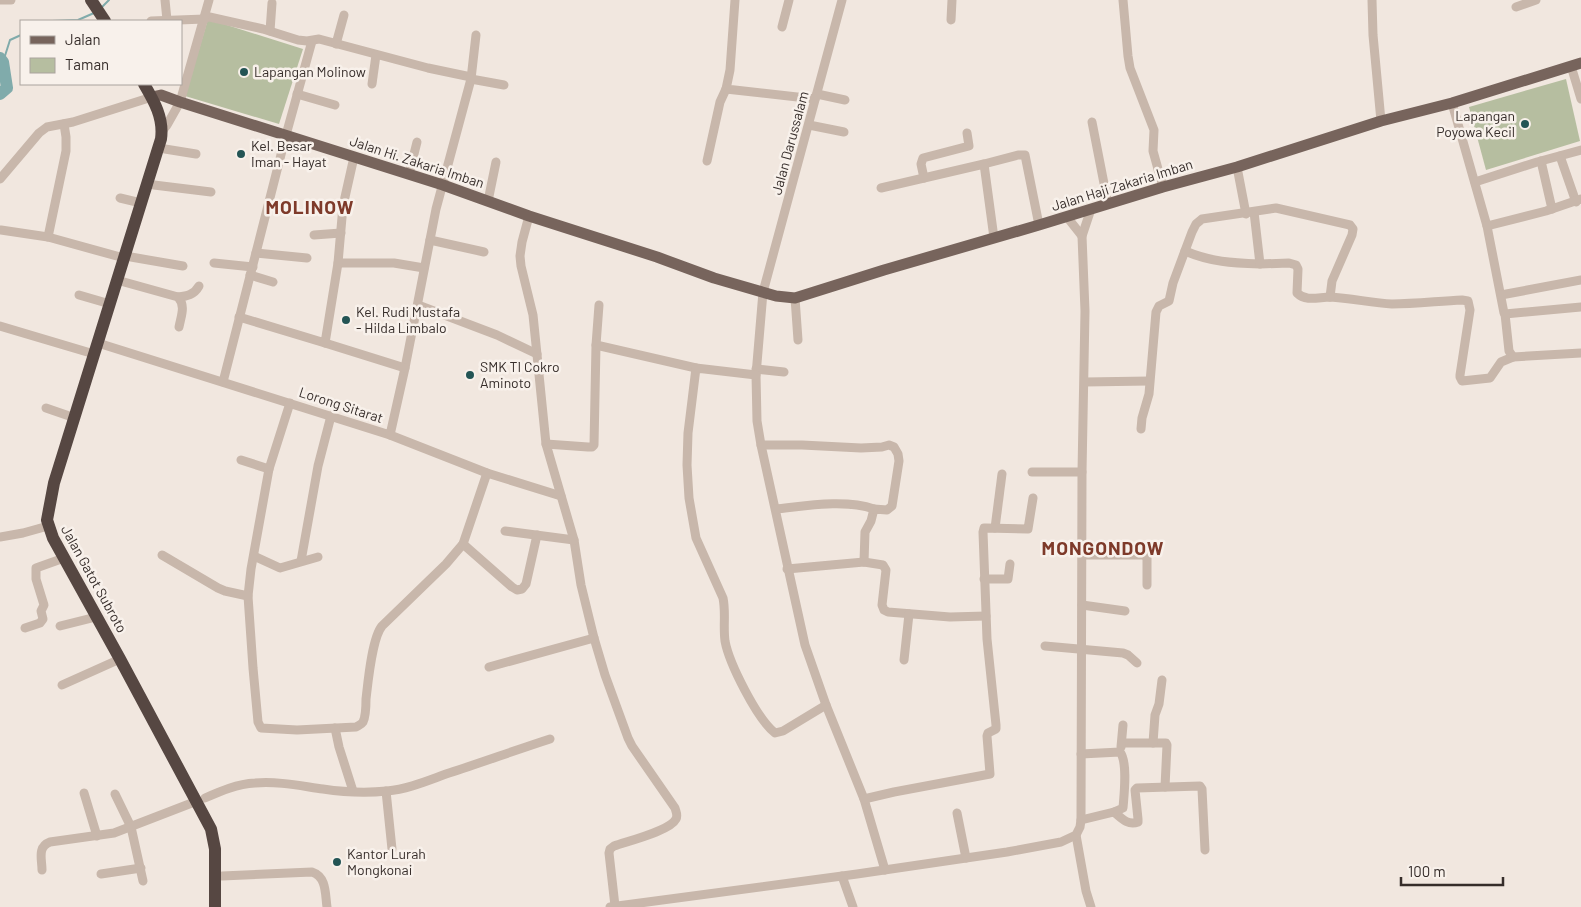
<svg xmlns="http://www.w3.org/2000/svg" width="1581" height="907" viewBox="0 0 1581 907" font-family="Barlow,sans-serif">
<rect width="100%" height="100%" fill="#f1e7df"/>
<g fill="#b6bea0">
<polygon points="208,19 303,49 279,124 185,96"/>
<polygon points="1566,79 1580,141 1486,170 1469,107"/>
</g>
<g fill="none" stroke-linecap="round" stroke-linejoin="round">
<g stroke="#80abab" stroke-width="2">
<polyline points="102,7 109,0"/>
<polyline points="52,21 78,20 94,13"/>
<polyline points="3,62 10,40 21,35"/>
</g>
<polyline stroke="#80abab" stroke-width="12" points="0,58 3,62 7,88 0,94"/>
<g stroke="#c8b7ab" stroke-width="9">
<polyline points="0,0 11,0"/>
<polyline points="165,0 167,20"/>
<polyline points="735,0 730,70 726,89 815,99"/>
<polyline points="842,0 763,292 756,375 757,421 761,445 805,645 826,705 864,799 885,870"/>
<polyline points="1123,0 1128,56 1130,68 1154,130 1153,151 1163,187"/>
<polyline points="1372,0 1373,35 1381,121"/>
<polyline points="1516,7 1536,0"/>
<polyline points="205,16 263,29 298,40 307,41 319,39 428,68 471,77"/>
<polyline points="951,20 952,0"/>
<polyline points="151,21 205,19"/>
<polyline points="782,27 789,0"/>
<polyline points="270,31 272,3"/>
<polyline points="336,44 344,15"/>
<polyline points="1571,66 1581,99"/>
<polyline points="471,79 504,85"/>
<polyline points="372,84 376,55"/>
<polyline points="297,94 335,105"/>
<polyline points="817,94 845,100"/>
<polyline points="1452,103 1487,226 1504,313 1505,314 1581,307"/>
<polyline points="1092,122 1108,204"/>
<polyline points="809,125 844,132"/>
<polyline points="162,131 167,125 180,102 209,0"/>
<polyline points="165,149 196,154"/>
<polyline points="1560,156 1576,202"/>
<polyline points="707,161 720,102 726,89"/>
<polyline points="1541,161 1552,209"/>
<polyline points="984,164 1018,155 1025,155 1039,225"/>
<polyline points="1237,167 1246,214"/>
<polyline points="409,174 417,142"/>
<polyline points="924,178 921,164 923,158 969,146 967,133"/>
<polyline points="0,179 39,133 47,127 73,122 152,97"/>
<polyline points="1475,182 1537,162 1581,150"/>
<polyline points="154,185 211,192"/>
<polyline points="881,188 984,164 994,238"/>
<polyline points="120,198 141,203"/>
<polyline points="488,201 496,162"/>
<path d="M529 216 522 242 520 256 521 266 533 315 546 444 574 540 581 585 594 638 605 675 628 738 632 746 675 808C676 812 678 815 676 819 670 831 628 841 614 846L610 849 609 853 615 906"/>
<polyline points="1067,217 1082,236"/>
<polyline points="1487,226 1546,211 1581,199"/>
<polyline points="1,230 48,237 124,258"/>
<polyline points="314,235 341,233"/>
<polyline points="48,237 66,151 66,137 64,124"/>
<polyline points="430,240 484,252"/>
<path d="M1185 251C1211 262 1232 263 1260 264L1254 212"/>
<polyline points="256,253 307,258"/>
<polyline points="131,257 183,266"/>
<polyline points="214,263 253,267"/>
<polyline points="338,263 394,263 424,268"/>
<path d="M1260 264 1289 263 1296 265 1298 269 1297 293C1306 302 1319 297 1330 297 1351 298 1372 303 1392 304 1415 304 1439 301 1462 300L1468 301 1470 310 1460 375V377L1462 381 1490 378 1501 362 1513 357 1509 351 1505 314"/>
<polyline points="250,275 273,282"/>
<path d="M124 282 178 297C186 306 181 316 179 327"/>
<polyline points="79,295 110,304"/>
<polyline points="1501,295 1581,280"/>
<path d="M178 297C187 296 194 295 199 286"/>
<polyline points="795,298 798,340"/>
<polyline points="418,305 497,335 537,354"/>
<polyline points="239,317 325,343 338,263 343,206 354,157"/>
<polyline points="0,326 94,354"/>
<polyline points="98,343 390,435 405,368 436,209 471,79 476,35"/>
<polyline points="325,343 405,368"/>
<polyline points="596,345 696,368"/>
<polyline points="1513,357 1581,353"/>
<polyline points="756,369 784,372"/>
<path d="M756 375 696 368 688 433 687 465 689 498 696 538 723 598C726 612 723 626 725 641 729 663 757 719 775 733L783 731 826 705"/>
<polyline points="223,382 286,135 312,41"/>
<polyline points="1085,382 1149,381"/>
<path d="M290 403 269 469 251 569 248 596 253 668 258 722 261 728 297 730 356 727C359 725 361 725 363 722 366 716 366 706 366 699 368 682 372 638 382 626L446 564 463 544 487 473"/>
<polyline points="46,408 75,418"/>
<polyline points="1141,429 1142,418 1149,394 1156,312 1159,306 1169,301 1173,283 1192,232 1196,224 1202,219 1276,208 1350,225 1353,229 1352,235 1332,281 1330,297"/>
<polyline points="390,435 487,473 561,496"/>
<polyline points="546,444 588,447 592,447 594,445 596,345 599,305"/>
<polyline points="761,445 802,445 861,448 882,447 889,445 894,447 898,454 899,461 892,506 887,510 874,509 871,521 865,532 864,562"/>
<polyline points="241,460 269,469"/>
<polyline points="1032,472 1082,472"/>
<path d="M776 509C805 506 845 499 874 509"/>
<polyline points="995,528 1002,474"/>
<polyline points="505,531 574,540"/>
<polyline points="0,537 23,533 48,526"/>
<polyline points="463,544 512,587 517,590 522,589 526,584 537,535"/>
<polyline points="162,555 218,588 225,591 248,596"/>
<polyline points="1083,555 1144,555 1147,558 1147,585"/>
<polyline points="254,556 280,568 318,557"/>
<polyline points="301,561 318,466 331,416"/>
<polyline points="787,569 864,562 883,565 886,570 882,605 884,610 888,612 950,617 986,616"/>
<polyline points="984,579 1008,579 1010,564"/>
<polyline points="1082,605 1125,611"/>
<polyline points="60,626 96,617"/>
<polyline points="25,628 40,623 43,619 41,611 44,605 36,579 36,568 64,558"/>
<polyline points="1045,646 1123,653 1128,655 1137,663"/>
<polyline points="904,660 909,614"/>
<polyline points="489,667 594,638"/>
<polyline points="62,685 120,659"/>
<polyline points="335,728 339,747 353,791"/>
<polyline points="1122,743 1166,743 1167,745 1165,787"/>
<polyline points="1153,743 1155,715 1159,704 1162,680"/>
<polyline points="1121,747 1123,725"/>
<polyline points="386,791 392,849"/>
<polyline points="84,793 97,836"/>
<polyline points="115,794 131,827 143,881"/>
<path d="M205 798C221 791 237 784 255 783 278 781 301 786 323 789 343 792 368 793 387 791 409 789 429 780 449 773 483 762 516 750 550 739"/>
<polyline points="864,799 894,792 990,774 987,736 988,733 996,729 996,725 987,639 983,532 984,528 986,528 1028,529 1033,498"/>
<path d="M1114 812C1121 818 1128 826 1138 822V819L1135 790 1137 788 1200 786 1202 789 1205 850"/>
<polyline points="957,813 966,858"/>
<path d="M1081 820 1114 812 1123 808C1124 795 1128 762 1120 752L1081 754"/>
<polyline points="1076,835 1086,891 1091,907"/>
<path d="M42 870C42 859 37 847 50 842L114 833 197 801"/>
<polyline points="101,874 141,868"/>
<path d="M222 876 312 872C327 877 325 894 327 907"/>
<polyline points="842,876 853,907"/>
<polyline points="610,907 857,874 1007,852 1061,842 1076,835 1080,827 1081,820 1082,472 1085,311 1082,236 1091,209"/>
</g>
<polyline stroke="#77645c" stroke-width="11" points="152,97 161,95 180,102 443,185 529,216 657,257 714,278 776,296 795,298 884,270 1039,225 1163,187 1237,167 1381,121 1452,103 1581,63"/>
<g stroke="#564742" stroke-width="12">
<polyline points="91,0 105,21"/>
<path d="M144 84C154 101 164 118 161 139L54 483 47 520 53 538 120 659 211 829 215 849V907"/>
</g>
</g>
<g fill="#235454" stroke="#f8f1eb" stroke-width="2">
<circle cx="244" cy="72" r="5"/>
<circle cx="1525" cy="124" r="5"/>
<circle cx="241" cy="154" r="5"/>
<circle cx="346" cy="320" r="5"/>
<circle cx="470" cy="375" r="5"/>
<circle cx="337" cy="862" r="5"/>
</g>
<g text-anchor="middle" stroke-width="5" stroke-linejoin="round" paint-order="stroke">
<g font-size="14" fill="#362d2a" stroke="#f8f1eb" text-anchor="start">
<text x="254" y="77">Lapangan Molinow</text>
<text x="1515" y="121" text-anchor="end">Lapangan<tspan x="1515" dy="16">Poyowa Kecil</tspan></text>
<text x="251" y="151">Kel. Besar<tspan x="251" dy="16">Iman - Hayat</tspan></text>
<text x="356" y="317">Kel. Rudi Mustafa<tspan x="356" dy="16">- Hilda Limbalo</tspan></text>
<text x="480" y="372">SMK TI Cokro<tspan x="480" dy="16">Aminoto</tspan></text>
<text x="347" y="859">Kantor Lurah<tspan x="347" dy="16">Mongkonai</tspan></text>
</g>
<g font-size="14" fill="#362d2a" stroke="#f8f1eb">
<text transform="translate(790 143) rotate(-75)" y="5">Jalan Darussalam</text>
<text transform="translate(417 162) rotate(18)" y="5">Jalan Hi. Zakaria Imban</text>
<text transform="translate(1122 185) rotate(-17)" y="5">Jalan Haji Zakaria Imban</text>
<text transform="translate(341 405) rotate(18)" y="5">Lorong Sitarat</text>
<text transform="translate(94 579) rotate(61)" y="5">Jalan Gatot Subroto</text>
</g>
<g font-size="19" font-weight="bold" letter-spacing="1" fill="#7e3a2a" stroke="#f8f1eb">
<text x="310" y="214">MOLINOW</text>
<text x="1103" y="555">MONGONDOW</text>
</g>
</g>
<rect x="20" y="20" width="162" height="65" fill="#f8f1eb" stroke="#aaa39e"/>
<rect x="30" y="36" width="25" height="8" fill="#77645c" stroke="#aaa39e"/>
<text x="65" y="45" font-size="15" fill="#362d2a">Jalan</text>
<rect x="30" y="58" width="25" height="15" fill="#b6bea0" stroke="#aaa39e"/>
<text x="65" y="70" font-size="15" fill="#362d2a">Taman</text>
<path d="M1401 877v8h102v-8" fill="none" stroke="#362d2a" stroke-width="2.5"/>
<text x="1408" y="877" font-size="15" fill="#362d2a" stroke="#f8f1eb" stroke-width="4" paint-order="stroke">100 m</text>
</svg>
